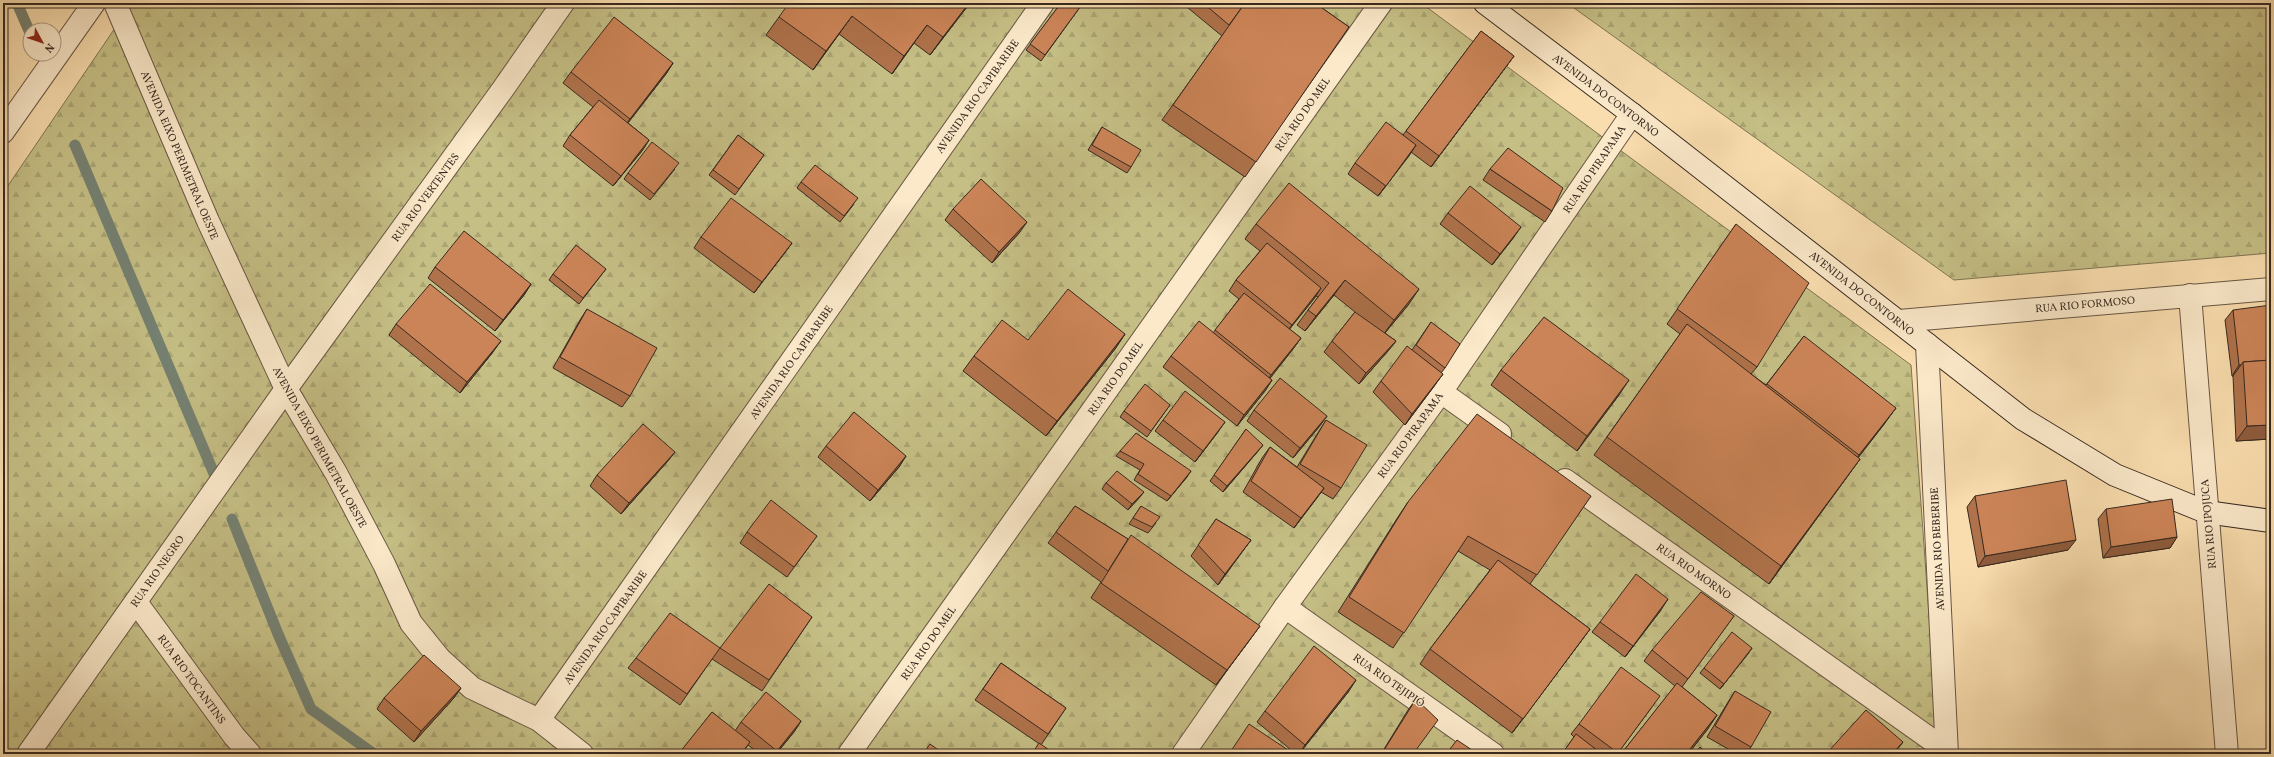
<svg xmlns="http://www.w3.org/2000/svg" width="2274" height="757" viewBox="0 0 2274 757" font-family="Vollkorn,serif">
<defs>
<pattern id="forest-firs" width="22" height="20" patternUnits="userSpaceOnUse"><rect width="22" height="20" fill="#c5bf85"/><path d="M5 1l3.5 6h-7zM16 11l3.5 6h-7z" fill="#aaa473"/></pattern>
</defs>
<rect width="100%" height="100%" fill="#f9ddae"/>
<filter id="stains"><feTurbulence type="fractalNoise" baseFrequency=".005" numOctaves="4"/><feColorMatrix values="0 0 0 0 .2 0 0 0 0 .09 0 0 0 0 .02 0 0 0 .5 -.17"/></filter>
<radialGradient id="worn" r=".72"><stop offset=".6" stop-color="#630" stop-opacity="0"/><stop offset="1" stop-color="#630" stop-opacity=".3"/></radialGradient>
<g fill="url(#forest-firs)" stroke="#7e7452">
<polygon points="132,3 1421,3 1911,365 1939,754 3,754 3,193"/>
<polygon points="1567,3 2271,3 2271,253 1954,280"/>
</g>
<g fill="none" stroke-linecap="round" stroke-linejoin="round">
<g stroke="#758172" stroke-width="11">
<polyline points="17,3 30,33"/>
<polyline points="75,145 215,476"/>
<polyline points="232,519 278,634 311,709 374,754"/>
</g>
<defs>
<g id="street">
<polyline points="115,3 208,221 286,389 336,473 384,564 411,623 440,659 472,688 539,720 582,754"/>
<polyline points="3,132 94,3"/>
<polyline points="2190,295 2227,754"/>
<polyline points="1899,321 2271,289"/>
<polyline points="1927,344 1947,754"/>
<polyline points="1441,392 1500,434"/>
<polyline points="1565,480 1946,750"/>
<polyline points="136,602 234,736 250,754"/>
<polyline points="1285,607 1493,754"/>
<polyline points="539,720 1043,3"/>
<polyline points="28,754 286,389 503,89 563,3"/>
<polyline points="849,754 1381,3"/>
<polyline points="1183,754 1285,607 1441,392 1632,114"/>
</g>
<polyline id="secondary" points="1485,3 1632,114 2023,419 2115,475 2206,512 2271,521"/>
</defs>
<use href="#street" stroke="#685644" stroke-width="24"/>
<use href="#secondary" stroke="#372920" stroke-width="24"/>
<use href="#street" stroke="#fbe9ca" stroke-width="22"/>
<use href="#secondary" stroke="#fbe9ca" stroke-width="22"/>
</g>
<g fill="#af724b" stroke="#372920">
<polygon points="970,3 930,55 914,43 892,74 839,34 813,70 766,35 779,17"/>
<polygon points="1061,3 1083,3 1041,61 1026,50"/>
<polygon points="1182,3 1315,3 1349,27 1245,177 1162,120 1222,36"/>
<polygon points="1481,31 1514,56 1431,167 1411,152 1378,196 1348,174 1355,163 1403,135"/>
<polygon points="673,63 666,74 628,123 649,140 642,151 613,186 563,146 570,135 593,107 563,83 571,72"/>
<polygon points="1102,127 1131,167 1127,173 1088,150"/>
<polygon points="738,135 764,155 735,195 709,175"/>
<polygon points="675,169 650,200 624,179 628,173"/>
<polygon points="1490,169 1552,211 1545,222 1483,180"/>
<polygon points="801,182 854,204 840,222 797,188"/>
<polygon points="953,209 1020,232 992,263 945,220"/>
<polygon points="1448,213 1514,237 1492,265 1440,224"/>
<polygon points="1256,224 1409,304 1385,333 1396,341 1388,351 1359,384 1324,352 1332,341 1355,312 1334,295 1305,331 1297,325 1308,310 1318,297 1316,296 1289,329 1301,338 1293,349 1270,378 1272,380 1265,391 1237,426 1163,367 1171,356 1213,333 1239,299 1229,291 1236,280 1260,251 1245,239"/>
<polygon points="1736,224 1757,367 1751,374 1766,385 1804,336 1885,423 1858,458 1860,459 1847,477 1769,584 1594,455 1680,334 1667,324"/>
<polygon points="701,237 792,243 754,293 694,248"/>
<polygon points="435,267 531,284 524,295 495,331 428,278"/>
<polygon points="606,269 579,304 549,280 553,274"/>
<polygon points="587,309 630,396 622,407 553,368 580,320"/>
<polygon points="2233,310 2271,439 2236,441 2233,376 2232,376 2225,320"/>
<polygon points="1431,322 1445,368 1441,373 1435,385 1405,425 1373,392 1381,381 1412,350"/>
<polygon points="396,324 493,352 460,393 389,335"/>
<polygon points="1125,334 1115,349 1046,436 963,371 974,356 1028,340"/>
<polygon points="1501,370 1619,395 1577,451 1491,385"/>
<polygon points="1170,405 1147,437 1120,417 1124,411"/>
<polygon points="1254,410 1327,416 1319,427 1293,458 1247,421"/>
<polygon points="1163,420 1218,432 1195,462 1155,431"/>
<polygon points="1326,420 1341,488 1333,499 1321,492 1294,528 1243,492 1262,458 1270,447 1297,467 1319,431"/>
<polygon points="1246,429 1259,450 1223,492 1210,481"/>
<polygon points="826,446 906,456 899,467 870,501 818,457"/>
<polygon points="1120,451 1187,477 1167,501 1134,480 1140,470 1116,456"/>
<polygon points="675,452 667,462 621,514 590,486 597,475"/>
<polygon points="1106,483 1140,497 1128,510 1102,489"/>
<polygon points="1591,496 1530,584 1590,629 1512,733 1420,664 1430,649 1490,570 1458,551 1393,648 1338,612 1398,517 1408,502"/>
<polygon points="1975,496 2068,550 1978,567 1967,507"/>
<polygon points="1075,506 1128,539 1249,641 1216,685 1091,598 1101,582 1048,543"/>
<polygon points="1141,506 1156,523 1148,533 1129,524"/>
<polygon points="2106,509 2177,537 2170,548 2103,558 2098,519"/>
<polygon points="1216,519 1251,540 1218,585 1191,556"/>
<polygon points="747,532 817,536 787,577 740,543"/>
<polygon points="1661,610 1625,657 1592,632 1600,622"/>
<polygon points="1734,616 1682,687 1717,715 1707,730 1688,754 1621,754 1675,686 1644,661 1652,650"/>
<polygon points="812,617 762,691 712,659 680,705 628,668 636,658 720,648"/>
<polygon points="1752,648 1720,689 1700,673 1704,668"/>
<polygon points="1001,663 1066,708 1041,745 975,700"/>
<polygon points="461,688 453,699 414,742 377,709 384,698"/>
<polygon points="1349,691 1299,754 1296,754 1257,722 1265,711"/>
<polygon points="1735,691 1751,747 1746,754 1737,754 1707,737 1728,702"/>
<polygon points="1416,699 1414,754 1381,754 1408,710"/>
<polygon points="1652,707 1617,754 1562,754 1574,737 1571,734 1579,724"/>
<polygon points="712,712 735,731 741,722 801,721 794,732 776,754 760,754 748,745 742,754 679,754"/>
</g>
<g fill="#8e5c3d" stroke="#372920">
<polygon points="969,3 970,3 930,55 943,37"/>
<polygon points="852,16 813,70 826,51"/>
<polygon points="927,25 914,43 892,74 904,56"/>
<polygon points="1514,56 1506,67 1431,167 1439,156"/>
<polygon points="673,63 666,74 622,130 630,119"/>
<polygon points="649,140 642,151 613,186 621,176"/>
<polygon points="1416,145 1409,156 1378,196 1386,186"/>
<polygon points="1027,222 1020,232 992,263 999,252"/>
<polygon points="1521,227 1514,237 1492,265 1500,254"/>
<polygon points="792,243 784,254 754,293 762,282"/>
<polygon points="1345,280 1334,295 1305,331 1316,316"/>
<polygon points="531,284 524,295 495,331 503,320"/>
<polygon points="1321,288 1314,299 1284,336 1292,325"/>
<polygon points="1419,289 1409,304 1383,335 1394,320"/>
<polygon points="1125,334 1115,349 1046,436 1057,421"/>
<polygon points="1301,338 1293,349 1264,386 1271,375"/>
<polygon points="501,341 493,352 460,393 467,382"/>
<polygon points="1396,341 1388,351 1359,384 1366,373"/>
<polygon points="2239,365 2241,365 2233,376 2232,376"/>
<polygon points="1443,374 1435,385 1405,425 1412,414"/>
<polygon points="1272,380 1265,391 1237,426 1244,415"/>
<polygon points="1629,380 1619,395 1577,451 1587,436"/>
<polygon points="1896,408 1885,423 1848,470 1859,455"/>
<polygon points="1327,416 1319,427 1293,458 1300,448"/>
<polygon points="1225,422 1218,432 1195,462 1203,451"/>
<polygon points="2271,425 2271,439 2236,441 2247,426"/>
<polygon points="1263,445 1259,450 1223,492 1227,486"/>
<polygon points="675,452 667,462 621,514 629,503"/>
<polygon points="906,456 899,467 870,501 878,490"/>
<polygon points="1860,459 1847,477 1769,584 1781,566"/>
<polygon points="1191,471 1187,477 1167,501"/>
<polygon points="1324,488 1317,498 1294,528 1301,518"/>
<polygon points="1144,492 1140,497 1128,510 1132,504"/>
<polygon points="2177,537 2170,548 2103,558 2111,547"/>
<polygon points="1251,540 1243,550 1218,585 1225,574"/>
<polygon points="2076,540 2068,550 1978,567 1985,556"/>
<polygon points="1668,599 1661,610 1625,657 1633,646"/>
<polygon points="1260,626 1249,641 1216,685 1227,670"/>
<polygon points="1590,629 1579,644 1512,733 1523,719"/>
<polygon points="1752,648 1748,654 1720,689 1724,684"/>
<polygon points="1356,680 1349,691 1299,754 1305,745"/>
<polygon points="461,688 453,699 414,742 421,731"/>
<polygon points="1717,715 1707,730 1688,754 1686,754"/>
<polygon points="801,721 794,732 776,754 775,754"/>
<polygon points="1903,742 1894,754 1892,754"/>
</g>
<g fill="#cb8457" stroke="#372920">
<polygon points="789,3 969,3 943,37 927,25 904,56 852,16 826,51 779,17"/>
<polygon points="1061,3 1083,3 1045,55 1030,44"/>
<polygon points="1203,3 1245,3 1229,25"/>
<polygon points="1245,3 1315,3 1349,27 1256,162 1173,105"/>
<polygon points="614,17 673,63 630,119 571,72"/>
<polygon points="1481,31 1514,56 1439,156 1406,131"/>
<polygon points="599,100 649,140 621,176 570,135"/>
<polygon points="1386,122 1416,145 1386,186 1355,163"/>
<polygon points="1102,127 1141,150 1131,167 1092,145"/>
<polygon points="738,135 764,155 739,189 713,170"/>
<polygon points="652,142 679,163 654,194 628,173"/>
<polygon points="1508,148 1563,188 1552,211 1490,169"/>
<polygon points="815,165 858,198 844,216 801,182"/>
<polygon points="981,179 1027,222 999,252 953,209"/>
<polygon points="1289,183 1419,289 1394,320 1345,280 1316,316 1308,310 1329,283 1256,224"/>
<polygon points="1470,186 1521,227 1500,254 1448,213"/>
<polygon points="731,198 792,243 762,282 701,237"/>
<polygon points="1736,224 1809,283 1757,367 1677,309"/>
<polygon points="464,231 531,284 503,320 435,267"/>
<polygon points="1267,243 1321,288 1292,325 1236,280"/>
<polygon points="576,245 606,269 583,298 553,274"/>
<polygon points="430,284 501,341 467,382 396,324"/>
<polygon points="1068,289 1125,334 1057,421 974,356 1002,320 1028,340"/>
<polygon points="1244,293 1301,338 1271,375 1215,330"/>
<polygon points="2271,305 2271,360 2243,362 2241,365 2239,365 2233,310"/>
<polygon points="587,309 657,348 630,396 560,357"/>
<polygon points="1355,312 1396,341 1366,373 1332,341"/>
<polygon points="1544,317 1629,380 1587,436 1501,370"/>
<polygon points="1199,321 1272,380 1244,415 1171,356"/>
<polygon points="1431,322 1460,344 1445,368 1416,345"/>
<polygon points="1687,324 1860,459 1781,566 1607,437"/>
<polygon points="1804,336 1896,408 1859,455 1767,384"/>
<polygon points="1407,346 1443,374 1412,414 1381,381"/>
<polygon points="2271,360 2271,425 2247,426 2243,362"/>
<polygon points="1280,378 1327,416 1300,448 1254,410"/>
<polygon points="1145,384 1170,405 1151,431 1124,411"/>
<polygon points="1185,391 1225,422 1203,451 1163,420"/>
<polygon points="854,412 906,456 878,490 826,446"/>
<polygon points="1477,414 1591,496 1537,575 1468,536 1404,633 1349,597 1408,502"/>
<polygon points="1326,420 1367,445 1341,488 1300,464"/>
<polygon points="643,424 675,452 629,503 597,475"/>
<polygon points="1246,429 1263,445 1227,486 1214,475"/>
<polygon points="1136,433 1191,471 1171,496 1138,474 1144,464 1120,451"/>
<polygon points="1270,447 1324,488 1301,518 1251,481"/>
<polygon points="1117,471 1144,492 1132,504 1106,483"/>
<polygon points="2066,480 2076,540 1985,556 1975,496"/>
<polygon points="2172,499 2177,537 2111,547 2106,509"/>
<polygon points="771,500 817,536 794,567 747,532"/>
<polygon points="1075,506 1128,539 1108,571 1056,532"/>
<polygon points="1141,506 1160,517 1152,527 1133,518"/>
<polygon points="1216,519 1251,540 1225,574 1198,545"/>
<polygon points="1131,535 1260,626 1227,670 1101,583"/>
<polygon points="1498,560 1590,629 1523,719 1430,649"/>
<polygon points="1636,574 1668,599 1633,646 1600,622"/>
<polygon points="769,584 812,617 769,680 720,648"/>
<polygon points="1701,592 1734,616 1688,679 1652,650"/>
<polygon points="670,613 720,648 687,694 636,658"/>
<polygon points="1732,632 1752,648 1724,684 1704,668"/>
<polygon points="1314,646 1356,680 1305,745 1265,711"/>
<polygon points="424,655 461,688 421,731 384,698"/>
<polygon points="1001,663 1066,708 1048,734 983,689"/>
<polygon points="1621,667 1660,696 1618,753 1579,724"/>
<polygon points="1677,683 1717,715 1686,754 1621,754"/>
<polygon points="1735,691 1771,712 1751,747 1715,726"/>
<polygon points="766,692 801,721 777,751 741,722"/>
<polygon points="1416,699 1438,720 1413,754 1388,754 1384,750"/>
<polygon points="1866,710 1903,742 1892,754 1826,754"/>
<polygon points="712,712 750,742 741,754 683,754 680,752"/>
<polygon points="1249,724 1294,754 1229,754"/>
<polygon points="1576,734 1602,754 1562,754"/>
<polygon points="1457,740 1478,754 1446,754"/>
<polygon points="1039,743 1055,754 1032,754"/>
<polygon points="930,744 944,754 923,754"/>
<polygon points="1700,747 1708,754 1694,754"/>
</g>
<g text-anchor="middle" stroke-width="3" stroke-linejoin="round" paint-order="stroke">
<g font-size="11" fill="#372920" stroke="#fbe9ca">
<text transform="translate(1606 95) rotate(37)" y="4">AVENIDA DO CONTORNO</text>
<text transform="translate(977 96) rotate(-55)" y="4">AVENIDA RIO CAPIBARIBE</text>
<text transform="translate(1302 114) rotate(-55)" y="4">RUA RIO DO MEL</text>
<text transform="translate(180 155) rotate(67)" y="4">AVENIDA EIXO PERIMETRAL OESTE</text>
<text transform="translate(1594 169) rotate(-56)" y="4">RUA RIO PIRAPAMA</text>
<text transform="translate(425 197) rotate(-54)" y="4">RUA RIO VERTENTES</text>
<text transform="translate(1862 293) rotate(38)" y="4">AVENIDA DO CONTORNO</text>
<text transform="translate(2085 304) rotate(-5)" y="4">RUA RIO FORMOSO</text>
<text transform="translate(791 362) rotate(-55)" y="4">AVENIDA RIO CAPIBARIBE</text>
<text transform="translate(1115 378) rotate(-55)" y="4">RUA RIO DO MEL</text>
<text transform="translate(1410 435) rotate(-54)" y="4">RUA RIO PIRAPAMA</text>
<text transform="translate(320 447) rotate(61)" y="4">AVENIDA EIXO PERIMETRAL OESTE</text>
<text transform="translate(2208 524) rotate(-95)" y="4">RUA RIO IPOJUCA</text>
<text transform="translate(1937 549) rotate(-93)" y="4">AVENIDA RIO BEBERIBE</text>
<text transform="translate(157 571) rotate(-55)" y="4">RUA RIO NEGRO</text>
<text transform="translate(1694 571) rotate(35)" y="4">RUA RIO MORNO</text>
<text transform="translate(605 627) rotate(-55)" y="4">AVENIDA RIO CAPIBARIBE</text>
<text transform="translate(928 643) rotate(-55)" y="4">RUA RIO DO MEL</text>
<text transform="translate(192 679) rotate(54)" y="4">RUA RIO TOCANTINS</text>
<text transform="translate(1389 680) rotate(35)" y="4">RUA RIO TEJIPIÓ</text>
</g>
</g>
<rect width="2274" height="757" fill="none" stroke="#f9ddae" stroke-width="16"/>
<rect x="4" y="4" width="2266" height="749" fill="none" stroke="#372920" stroke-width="2"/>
<rect x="8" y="8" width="2258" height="741" fill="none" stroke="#372920"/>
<g transform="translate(42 42) rotate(130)"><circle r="19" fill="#fbe9ca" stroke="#ad9c86"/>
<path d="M0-3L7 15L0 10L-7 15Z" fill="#8f2418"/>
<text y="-6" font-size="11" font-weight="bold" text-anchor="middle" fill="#372920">N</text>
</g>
<rect width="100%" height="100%" filter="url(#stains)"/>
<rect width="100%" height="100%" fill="url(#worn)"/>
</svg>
